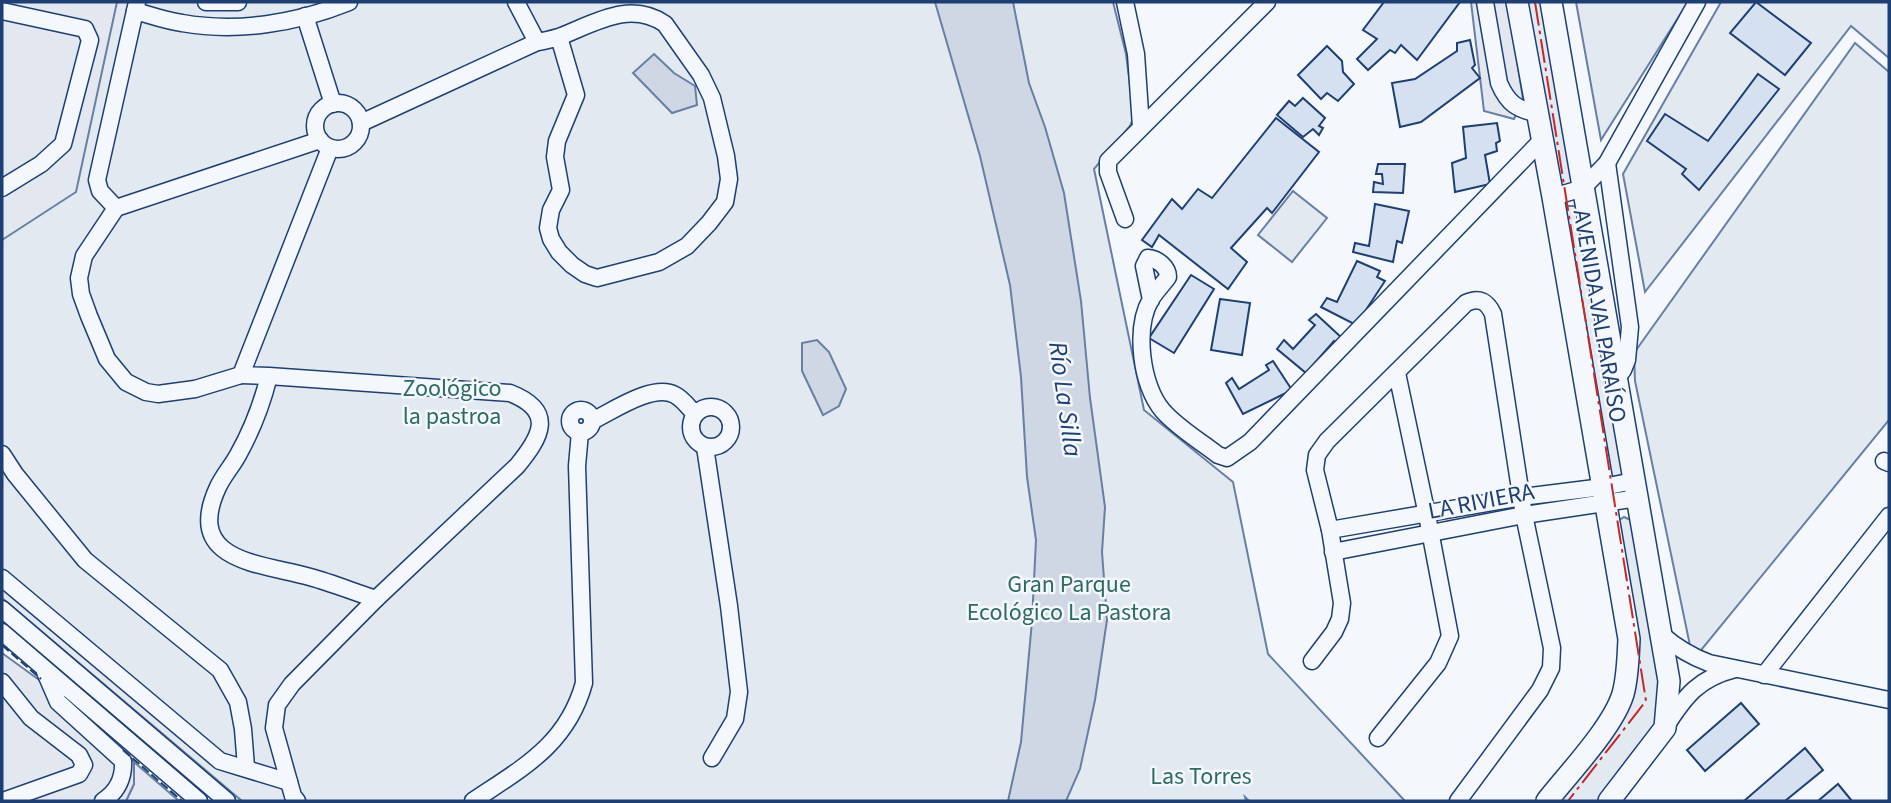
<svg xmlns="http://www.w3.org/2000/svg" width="1891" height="803" viewBox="0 0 1891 803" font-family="'Source Sans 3',sans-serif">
<rect width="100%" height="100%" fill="#f4f7fb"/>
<g fill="#e3e9f0" stroke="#687fa3" stroke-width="2">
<polygon points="2,2 1113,2 1126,54 1134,116 1130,126 1094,169 1144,410 1233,482 1268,654 1405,801 1249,801 1245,797 1246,801 242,801 2,598"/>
<polygon points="1525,2 1549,2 1578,177 1569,188 1557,188"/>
<polygon points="1576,2 1688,2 1601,140"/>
<polygon points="1721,2 1889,2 1889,58 1851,26 1645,292 1623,174"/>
<polygon points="1855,43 1889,72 1889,420 1693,660 1635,381 1634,353"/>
<polygon points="1293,191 1327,218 1292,262 1258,235"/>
<polygon points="1567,206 1575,206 1581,213 1627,478 1612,485 1562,212"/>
<polygon points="1624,517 1633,521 1658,663 1661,710 1651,735 1599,801 1557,801 1627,697 1615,523"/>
<polygon points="134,762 179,801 126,801 134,784"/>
</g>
<g fill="#e3e8f0" stroke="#687fa3" stroke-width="2">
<polygon points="2,2 117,2 76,192 2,240"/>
<polygon points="1471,2 1508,2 1523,99 1514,119 1484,111"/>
<polygon points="2,653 42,682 134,762 134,784 126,801 2,801"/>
</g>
<g fill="#cfd7e4" stroke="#687fa3" stroke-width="2">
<polygon points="935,2 1013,2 1029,83 1045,127 1064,193 1081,301 1090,398 1105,507 1102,552 1107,620 1095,700 1080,769 1066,801 1008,801 1021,742 1032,621 1036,540 1027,477 1021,377 1010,285 980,156"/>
<polygon points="654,54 674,73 695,86 697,105 672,113 633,73"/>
<polygon points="817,340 829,352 846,389 839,406 823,415 802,371 802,343"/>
</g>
<g fill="#d5e0f0" stroke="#1d3f73" stroke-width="2">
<polygon points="1384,2 1460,2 1417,60 1401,45 1395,53 1390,50 1368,70 1357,59 1377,39 1363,30"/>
<polygon points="1756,2 1811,43 1785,75 1730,33"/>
<polygon points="1470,40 1475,65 1472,68 1480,78 1421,122 1400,127 1392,83 1415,79 1457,51 1457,43"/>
<polygon points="1327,46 1342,61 1343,72 1354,84 1338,101 1327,93 1321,99 1298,75"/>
<polygon points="1758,74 1779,89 1699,190 1682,174 1686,169 1647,141 1665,114 1708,141"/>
<polygon points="1303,98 1325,118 1319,126 1323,128 1319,135 1313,129 1303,137 1277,115 1289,101 1295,106"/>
<polygon points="1276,118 1319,152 1272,213 1267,208 1231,248 1247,262 1228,289 1159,235 1152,247 1142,240 1172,199 1182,209 1198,189 1212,198"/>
<polygon points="1497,123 1500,141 1496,143 1497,151 1485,155 1490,184 1455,192 1452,163 1466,158 1463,127"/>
<polygon points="1378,164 1405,164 1403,193 1373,192 1374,182 1383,184 1382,174 1376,174"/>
<polygon points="1375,204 1409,211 1402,243 1397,241 1393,262 1353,252 1355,243 1369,246"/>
<polygon points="1357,261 1380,271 1377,277 1385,281 1356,325 1321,307 1327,298 1337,302"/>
<polygon points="1191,275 1214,289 1174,353 1149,338"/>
<polygon points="1220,299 1250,303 1242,355 1211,350"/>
<polygon points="1316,314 1343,339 1339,347 1334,341 1306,373 1277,349 1284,340 1293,349 1315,325 1309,320"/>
<polygon points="1273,361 1292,390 1243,414 1226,383 1232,378 1239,389 1269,370 1266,365"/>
<polygon points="1741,703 1759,724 1705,771 1687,750"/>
<polygon points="1805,748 1823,770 1785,801 1744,801"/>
<polygon points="1838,784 1852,801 1818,801"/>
</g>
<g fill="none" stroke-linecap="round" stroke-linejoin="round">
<defs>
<g id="minor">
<polyline points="206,2 238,2"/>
<path d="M516 2 537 42C544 41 552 39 559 37 595 23 630 0 665 24L701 75 712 98 726 156 729 179 725 202 709 223 687 246 659 262 597 278 585 274 572 265 559 252 551 239 548 228 551 210 561 190 555 157 557 141 576 95 559 37"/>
<polyline points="1125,2 1136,54 1141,127"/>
<path d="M1485 2 1499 83C1508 104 1517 109 1538 114"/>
<polyline points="2,11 85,29 90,40 63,144 41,164 2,188"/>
<path d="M135 11C150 15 166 21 182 23 238 33 297 23 349 2"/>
<polyline points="305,16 333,104"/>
<circle cx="338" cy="126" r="23"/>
<polyline points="361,123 537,42"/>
<polyline points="1607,163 1630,327 1627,360 1623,370 1616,379"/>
<polyline points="1553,197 1583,188 1607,163 1697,2"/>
<polyline points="116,208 100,191 97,180 137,2"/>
<polyline points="1125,219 1108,172 1108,161 1267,2"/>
<path d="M1151 300 1144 266 1148 258C1158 259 1168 267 1168 277 1163 284 1156 291 1151 299 1134 328 1141 386 1163 411 1178 428 1200 441 1218 455L1227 458 1250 442 1542 140"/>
<polyline points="241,375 195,389 158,394 146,392 126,382 107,359 89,316 81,294 79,278 84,256 116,208 320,140"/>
<path d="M269 376C262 404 252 430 238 455 232 466 223 476 218 487 183 562 260 563 310 577 332 583 354 592 376 599L517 466C541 437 556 411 510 393L269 376 241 375 330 148"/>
<circle cx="711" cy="427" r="20"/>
<circle cx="581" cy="421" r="11"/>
<path d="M592 421C613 411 653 383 675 395 683 399 689 408 695 414"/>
<polyline points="705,447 729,606 739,692 735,719 712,758"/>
<polyline points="2,454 15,474 85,560 220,670 238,702 243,729 246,767"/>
<polyline points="1884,461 1889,463"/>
<polyline points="1330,530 1522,497 1603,487 1634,481"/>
<polyline points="1333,552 1524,515 1638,498"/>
<polyline points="2,578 220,761 289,782"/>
<polyline points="2,609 227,801"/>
<polyline points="2,632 199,801"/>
<path d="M1662 635C1677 648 1690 656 1709 663L1889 700"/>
<path d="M1312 661 1334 632 1340 619 1342 603 1330 530 1315 470 1317 455 1327 441 1466 303C1479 297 1487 301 1493 314L1524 515 1552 648 1551 668 1540 690 1458 801"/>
<path d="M45 672 58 702 123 761C124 778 117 792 103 801"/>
<polyline points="1764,675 1889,516"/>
<polyline points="2,682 31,718 79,755 84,765 79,774 3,801"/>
<path d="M1666 726C1685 696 1699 678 1735 669"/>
<polyline points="1378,738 1438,663 1450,636 1427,515 1397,373"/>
<polyline points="297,801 293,796 274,728 277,705 292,684 376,599"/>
<path d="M473 801C522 768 567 745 584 683L577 466 580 432"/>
</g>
<g id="major">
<path d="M1517 2 1553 197 1629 639C1628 657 1628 676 1623 694 1613 727 1569 773 1547 801"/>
<polyline points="1551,2 1669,681 1665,728 1609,801"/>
</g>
</defs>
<use href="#minor" stroke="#1d3f73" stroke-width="19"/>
<use href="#major" stroke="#1d3f73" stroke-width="24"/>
<use href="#minor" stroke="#f4f7fb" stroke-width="16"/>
<use href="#major" stroke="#f4f7fb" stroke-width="21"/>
<g stroke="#1d3f73" stroke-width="2" stroke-dasharray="9 3.5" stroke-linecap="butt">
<polyline points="2,645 41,679"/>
<polyline points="123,750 182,801"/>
</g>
<polyline stroke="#c62828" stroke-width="2" stroke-dasharray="24 5 3.5 5" stroke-linecap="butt" points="1535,2 1646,701 1568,801"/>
</g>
<g text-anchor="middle" stroke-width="5" stroke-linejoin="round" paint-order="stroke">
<g font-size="24" fill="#1d3f73" stroke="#f4f7fb">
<text transform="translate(1600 316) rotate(80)" y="8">AVENIDA VALPARAÍSO</text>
<text transform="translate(1481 501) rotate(-11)" y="8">LA RIVIERA</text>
</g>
<g font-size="24" fill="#2c6c60" stroke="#f4f7fb">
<text x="452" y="396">Zoológico<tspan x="452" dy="28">la pastroa</tspan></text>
<text x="1069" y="592">Gran Parque<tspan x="1069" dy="28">Ecológico La Pastora</tspan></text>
<text x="1201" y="784">Las Torres</text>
</g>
<g font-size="26" font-style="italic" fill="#1d3f73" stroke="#f4f7fb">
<text transform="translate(1066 399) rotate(82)" y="9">Río La Silla</text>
</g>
</g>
<rect width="1891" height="803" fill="none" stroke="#1d3f73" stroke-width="7"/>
</svg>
